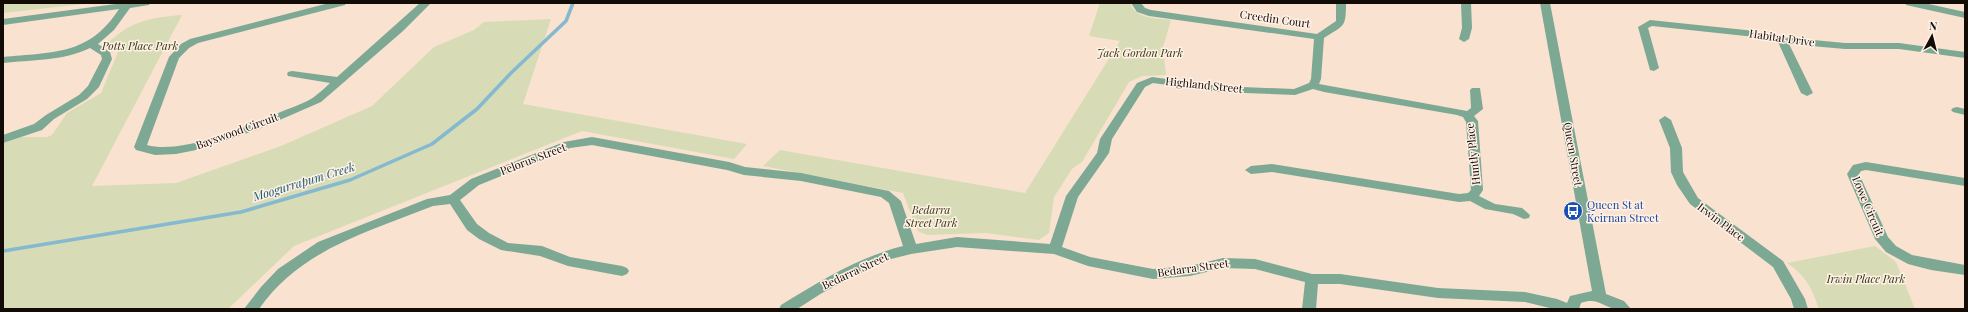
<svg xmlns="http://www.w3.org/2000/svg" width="1968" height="312" viewBox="0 0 1968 312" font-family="'Playfair Display',serif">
<rect width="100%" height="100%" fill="#f9e2cf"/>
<g fill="#d7dcb6">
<polygon points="3,3 92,3 3,13"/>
<path d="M1100 3H1130C1135 19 1157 18 1171 20L1163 47 1166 75 1142 76 1129 82 1082 162 1072 169 1054 197 1049 233 1039 240 986 233 928 235 919 232 915 225 903 193 763 166 780 150 1025 193 1120 41 1089 36Z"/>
<path d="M182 15 92 186 176 183 281 146 372 106 434 47 474 30 484 22 551 19 523 104 747 144 734 159 582 131 294 246 228 309H3V143L21 137H47L52 135 67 113 101 93 118 52 105 46C130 21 148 18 182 15Z"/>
<path d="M1875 246 1896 262 1915 309H1819C1812 288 1806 276 1787 263Z"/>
</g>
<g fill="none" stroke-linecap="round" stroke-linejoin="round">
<polyline stroke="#84b9cf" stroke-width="3.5" points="3,251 241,212 350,180 432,144 477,109 512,72 566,21 573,3"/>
<g fill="#7da893" fill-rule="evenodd">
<path d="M123 3H150L149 5 130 8 114 30 98 44 110 52 112 59 99 87 87 99 54 119 42 130 3 143V135L34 124 46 115 79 95 88 86 102 59 101 55 90 48C63 61 31 60 3 63V57C52 52 89 56 119 9L3 25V19Z"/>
<path d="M329 3H346L345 5 198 43 189 48 179 58 147 145C182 155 249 126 283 111 293 107 305 103 314 97 319 93 325 88 330 83L288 76 287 74 288 72 292 71 337 77 420 3H431L403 31 321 102 259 129 201 149 176 154 155 155 136 150 134 147 169 57 181 44 190 39Z"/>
<path d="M1131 3H1141L1145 8 1151 10 1317 34 1336 21V3H1346C1346 28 1344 25 1324 38L1321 79 1319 84 1467 111 1471 108 1470 90 1472 88H1480L1483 109 1474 116 1478 121 1483 190 1479 196 1495 204 1522 208 1530 215 1529 218 1524 219 1513 214 1485 209 1470 201 1459 202 1272 172 1251 174 1245 170 1251 166 1272 164 1459 194 1468 193 1471 190 1466 122 1463 117 1457 115 1324 92 1313 89 1295 95 1218 92 1153 83 1145 87 1112 139 1109 153 1078 197 1062 247 1090 257 1153 269 1190 266 1223 258 1255 259 1312 274H1340L1438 288 1525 292 1557 299 1567 303 1570 296 1592 291 1540 3H1550L1606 294 1624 301 1631 309C1626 309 1620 310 1615 309 1602 306 1597 297 1581 303L1579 309H1554L1525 302 1438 298 1340 284H1318L1316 309H1302L1305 282 1255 269 1223 268 1190 276 1153 279 1088 266 1054 254 957 247 911 254 887 260 822 293 797 309H779L781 305C820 281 859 257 903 246L889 203 881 197 801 181 744 175 727 170 592 145 570 148 479 185 460 200 477 224 489 233 508 243 542 246 570 257 622 266 627 268 629 271 627 274 622 276 568 266 540 256 501 250 479 239 467 230 450 204 433 206C368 232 301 249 259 309H244L261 287 278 269 318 242 427 199 450 195 471 179 564 142 592 137 729 162 745 167 801 173 889 191 901 201 916 244 957 237 1050 244 1066 196 1097 153 1100 139 1137 83 1152 77 1218 86 1294 89 1309 83 1311 79 1314 39 1149 16 1137 12Z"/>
<polygon points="1461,3 1471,3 1472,28 1469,39 1464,42 1459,39 1462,28"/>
<polygon points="1905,3 1924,3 1965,12 1965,18 1906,5"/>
<polygon points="1650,20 1755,31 1782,37 1845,43 1899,43 1965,52 1965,58 1899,49 1845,49 1789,44 1813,93 1807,96 1801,93 1778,42 1755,37 1652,26 1648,28 1659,68 1654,71 1650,70 1638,27"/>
<polygon points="1957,107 1965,109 1965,115 1953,112 1951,110 1953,108"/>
<polygon points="1665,116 1671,120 1682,148 1683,172 1698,198 1783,261 1805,299 1808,309 1794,309 1791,299 1773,267 1690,204 1677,185 1671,172 1670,148 1659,120"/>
<polygon points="1866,162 1965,178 1965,186 1866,170 1861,171 1859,174 1888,237 1896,246 1912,255 1965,265 1965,275 1931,270 1908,264 1886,252 1875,239 1847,174 1853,165"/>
</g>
</g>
<defs>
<symbol id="bus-disc" viewBox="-11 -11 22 22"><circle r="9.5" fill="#1a4fb4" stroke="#fff1e6"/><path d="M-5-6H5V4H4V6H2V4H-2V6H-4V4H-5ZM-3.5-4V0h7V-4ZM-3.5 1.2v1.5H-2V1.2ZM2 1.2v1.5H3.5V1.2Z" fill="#fff"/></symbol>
</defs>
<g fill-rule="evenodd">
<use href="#bus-disc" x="1562" y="200" width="22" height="22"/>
</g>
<g text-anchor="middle" stroke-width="3" stroke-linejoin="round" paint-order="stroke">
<g font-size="11" fill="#130b06" stroke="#fff1e6">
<text transform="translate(1275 19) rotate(8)" y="4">Creedin Court</text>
<text transform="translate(1782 38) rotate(8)" y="4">Habitat Drive</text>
<text transform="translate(1204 85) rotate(6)" y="4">Highland Street</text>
<text transform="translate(237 131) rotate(-20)" y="4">Bayswood Circuit</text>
<text transform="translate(1473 154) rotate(-96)" y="4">Huntly Place</text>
<text transform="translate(1573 154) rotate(80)" y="4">Queen Street</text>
<text transform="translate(533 159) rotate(-21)" y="4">Pelorus Street</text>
<text transform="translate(1868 206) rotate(67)" y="4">Lowe Circuit</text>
<text transform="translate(1721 222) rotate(37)" y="4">Irwin Place</text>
<text transform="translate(1193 268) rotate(-8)" y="4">Bedarra Street</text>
<text transform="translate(855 271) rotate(-25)" y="4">Bedarra Street</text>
</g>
<g font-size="11" font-style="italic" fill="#31340e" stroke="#fff1e6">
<text x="140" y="50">Potts Place Park</text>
<text x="1140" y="57">Jack Gordon Park</text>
<text x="931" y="214">Bedarra<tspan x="931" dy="13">Street Park</tspan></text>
<text x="1866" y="283">Irwin Place Park</text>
</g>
<g font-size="11" fill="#164399" stroke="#fff1e6" text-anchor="start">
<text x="1587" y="209">Queen St at<tspan x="1587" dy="13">Keirnan Street</tspan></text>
</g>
<g font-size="12" font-style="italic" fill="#155a71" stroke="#fff1e6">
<text transform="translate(304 182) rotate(-17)" y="4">Moogurrapum Creek</text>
</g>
</g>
<rect width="1968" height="312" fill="none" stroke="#130b06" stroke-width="8"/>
<g transform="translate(1932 36) rotate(7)" stroke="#fff1e6" stroke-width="3" paint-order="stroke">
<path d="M0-3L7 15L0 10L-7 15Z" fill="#130b06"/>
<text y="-6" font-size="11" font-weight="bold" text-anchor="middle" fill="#130b06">N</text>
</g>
</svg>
